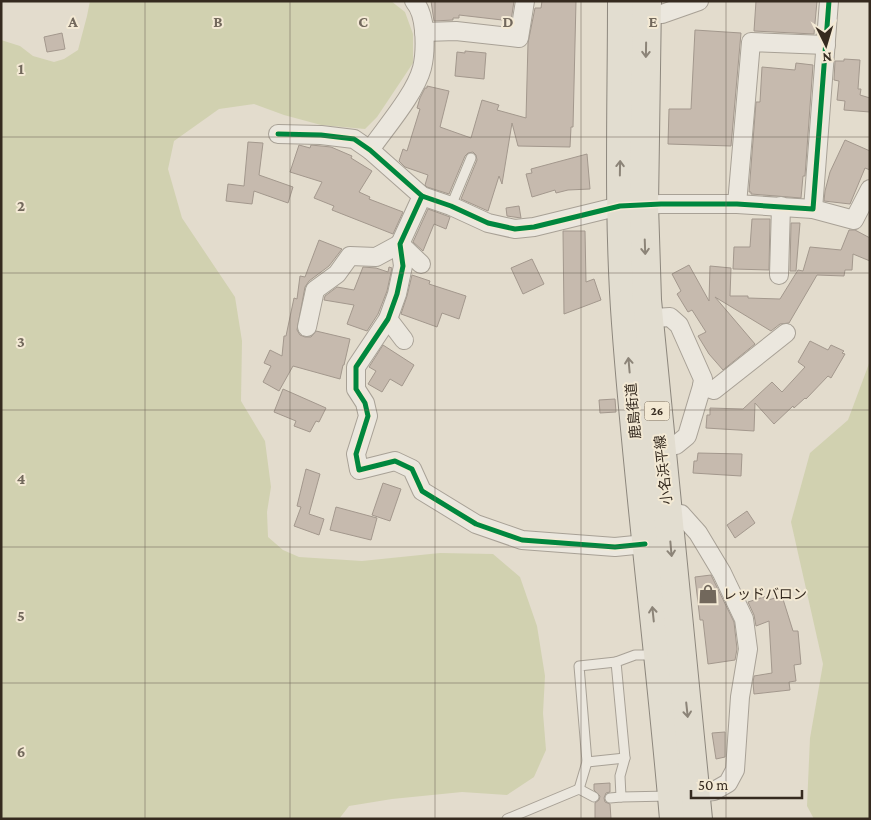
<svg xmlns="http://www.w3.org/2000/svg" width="871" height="820" viewBox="0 0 871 820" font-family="'Crimson Pro','Noto Sans JP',serif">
<rect width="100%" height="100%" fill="#e3dccd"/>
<g fill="#d1d1b0">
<polygon points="90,1 391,1 405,12 413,34 413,63 377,117 365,129 321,125 284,115 254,104 219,109 174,141 168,169 182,218 235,297 242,341 241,401 265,441 271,487 267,512 268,537 283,550 299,557 362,561 440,553 493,554 520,577 537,626 545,676 543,713 546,750 534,777 507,795 462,792 392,799 349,806 339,819 1,819 1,40 20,46 33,56 54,62 64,59 78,50 87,16"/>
<polygon points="870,361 870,819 814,819 807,806 810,738 823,664 791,522 810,453 848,420"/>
</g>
<g fill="#c6baae" stroke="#a3988d">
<polygon points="431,1 514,1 511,21 459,15 459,18 453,18 453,20 434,21"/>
<polygon points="542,1 576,1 573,127 571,127 570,147 518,146 512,123 502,184 499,176 488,211 461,199 477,160 476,155 473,152 468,153 465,156 449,194 427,187 425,185 428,175 405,167 399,161 403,149 407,151 420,109 417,108 420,98 425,88 427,88 427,86 449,91 440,127 471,138 482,100 499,105 497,110 526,118 528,43 535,8 541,8"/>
<polygon points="756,1 817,1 814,34 754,31"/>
<polygon points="695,30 741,33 731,146 668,144 669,109 691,109"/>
<polygon points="62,33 65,49 47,52 44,37"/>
<polygon points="465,51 486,53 484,79 455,76 457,52 465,53"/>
<polygon points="844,59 860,60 858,89 861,89 860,95 870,98 870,112 844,110 845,101 837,100 839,81 834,80 835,61 844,61"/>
<polygon points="796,63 813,65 805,176 803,176 801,198 751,194 751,192 749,192 756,102 760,102 762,67 795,70"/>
<polygon points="845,140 870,151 870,170 865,168 850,204 824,201 825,191 830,172"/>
<polygon points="248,142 263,143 259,175 293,187 288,203 254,191 252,204 226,201 228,184 244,186"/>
<polygon points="299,145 310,148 311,145 331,147 352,156 351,158 372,171 359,192 370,197 369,199 403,212 393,234 332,210 334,206 314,198 322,182 290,172"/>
<polygon points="587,154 590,189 568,190 556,193 555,190 532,197 526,174 532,173 531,169"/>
<polygon points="519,206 521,218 507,216 506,208"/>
<polygon points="428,209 450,217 446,229 434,224 423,251 413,242"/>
<polygon points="752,219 770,219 769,270 733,269 734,247 750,247"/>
<polygon points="791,223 800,223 796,271 790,271"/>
<polygon points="849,230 855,230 870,238 870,261 853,254 852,270 845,270 844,276 817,275 789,323 780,324 771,331 715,297 755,344 723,370 709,354 698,336 706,332 692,310 688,312 677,294 681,291 672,274 689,265 709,301 710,266 731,268 730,296 748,296 748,298 780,299 798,270 803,271 810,247 841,250"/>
<polygon points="563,231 585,231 586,282 594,279 601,300 564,314"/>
<polygon points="319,240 342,249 329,266 309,281 305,287 297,330 300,335 305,337 311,337 316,331 350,339 344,365 343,365 340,379 293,366 279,391 263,382 271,366 264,363 270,350 282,356 284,336 286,336 294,298 297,299 300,276 305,277"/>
<polygon points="532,259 544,284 523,294 511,268"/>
<polygon points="363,267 376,268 388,272 389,267 392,268 387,291 378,314 367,331 347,324 354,305 324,300 325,296 337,287 354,290"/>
<polygon points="412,275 430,281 429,284 466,296 459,319 442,313 437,327 401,314 407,296"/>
<polygon points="810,341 828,350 831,345 844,351 842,353 845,354 831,378 828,376 806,399 805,398 794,408 793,406 774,424 755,403 754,431 706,428 707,415 710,415 710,408 743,409 772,382 782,392 805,367 798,362"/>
<polygon points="383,345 414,365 402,386 390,379 382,392 368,384 376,371 369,367"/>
<polygon points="283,389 326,408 319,422 316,421 310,432 294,426 296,421 274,412"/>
<polygon points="615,399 616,412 600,413 599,400"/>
<polygon points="698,453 742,454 741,476 693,473 694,461 697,461"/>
<polygon points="306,469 320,474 309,514 324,519 319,535 294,526 301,507 297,506"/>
<polygon points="383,483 401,489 390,521 372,515"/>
<polygon points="336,507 377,518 371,540 330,530"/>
<polygon points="747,511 755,523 735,538 727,525"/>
<polygon points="711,575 734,622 737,649 735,660 708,664 703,620 700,620 695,577"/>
<polygon points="767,596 768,600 782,596 793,631 798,631 801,664 794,665 796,681 789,682 790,690 754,694 753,683 754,676 772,673 769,621 756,626 754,615 748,602"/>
<polygon points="725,732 725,757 716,759 712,733"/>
<polygon points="610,783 610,792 606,793 604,798 605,802 610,804 611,819 595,819 595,803 599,800 600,796 594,790 594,784"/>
</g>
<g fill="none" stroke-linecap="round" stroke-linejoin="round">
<defs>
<g id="service">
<polyline points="451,206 471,158"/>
<polyline points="654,655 635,655 616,662 625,758 620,776 621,797 670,796"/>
<polyline points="616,662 579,666 587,762 625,758"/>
<polyline points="579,789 587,762"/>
<polyline points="610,798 621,797"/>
<polyline points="507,819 579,789 594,797"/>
</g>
<g id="minor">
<polyline points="638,15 662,14 699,1"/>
<polyline points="424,32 456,31 519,38 525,1"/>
<polyline points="278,134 321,135 354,139 370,150 422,196 451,206 488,223 515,229 534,227 620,206 661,204 737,204 813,209 829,1"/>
<path d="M370 150C386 127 415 94 422 68 425 56 425 42 424 30 423 19 421 9 414 1"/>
<polyline points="422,196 400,244 403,266 397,294 388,319 356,367 356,389 365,403 368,416 356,454 359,470 395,461 412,469 422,491 476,524 522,540 615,547 645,544"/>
<polyline points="737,204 751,42 826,45"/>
<polyline points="813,209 854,220 870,189"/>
<polyline points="779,275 781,206"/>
<polyline points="388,319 404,340"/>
<polyline points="638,319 670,317 679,325 703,379 702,386 687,436 676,445 653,446"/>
<polyline points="307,327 315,290 337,274 350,256 376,257 400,244 421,264"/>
<polyline points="702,386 714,390 786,333"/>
<polyline points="660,514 681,514 698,533 722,573 744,619 748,649 740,697 735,770 728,783 714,791 685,794"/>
</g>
<g id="primary">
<path d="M622 1C622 108 618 215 626 323 638 488 660 653 674 819"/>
<polyline points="647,1 644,205 647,300 698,819"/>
</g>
</defs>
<use href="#service" stroke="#a8a196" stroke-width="11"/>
<use href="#minor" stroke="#a8a196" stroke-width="20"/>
<use href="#primary" stroke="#8d877d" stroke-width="30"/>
<use href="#service" stroke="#ebe7de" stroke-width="9"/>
<use href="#minor" stroke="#ebe7de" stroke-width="18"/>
<use href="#primary" stroke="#e2ddd0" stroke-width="28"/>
<defs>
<g id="cycleway">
<polyline points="278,134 321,135 354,139 370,150 422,196 451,206 488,223 515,229 534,227 620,206 661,204 737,204 813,209 829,1"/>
<polyline points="422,196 400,244 403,266 397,294 388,319 356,367 356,389 365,403 368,416 356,454 359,470 395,461 412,469 422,491 476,524 522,540 615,547 645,544"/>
</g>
</defs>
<use href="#cycleway" stroke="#f3e9d4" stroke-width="8"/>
<use href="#cycleway" stroke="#00873e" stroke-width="5"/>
</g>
<defs><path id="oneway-shaft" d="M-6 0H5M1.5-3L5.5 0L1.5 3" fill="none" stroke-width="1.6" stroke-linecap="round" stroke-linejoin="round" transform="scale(1.25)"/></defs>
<g stroke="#8c8478">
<use href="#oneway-shaft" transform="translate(646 50) rotate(91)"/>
<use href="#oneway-shaft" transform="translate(620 168) rotate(-89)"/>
<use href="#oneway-shaft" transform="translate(645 247) rotate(88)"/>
<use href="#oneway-shaft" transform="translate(629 365) rotate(-95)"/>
<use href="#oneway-shaft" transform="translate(671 549) rotate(85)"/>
<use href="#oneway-shaft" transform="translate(653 614) rotate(-96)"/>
<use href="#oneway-shaft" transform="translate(687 710) rotate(84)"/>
</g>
<path fill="none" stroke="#72685c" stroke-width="1" stroke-opacity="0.55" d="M145 1V819M290 1V819M435 1V819M581 1V819M726 1V819M1 137H870M1 273H870M1 410H870M1 547H870M1 683H870"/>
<defs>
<symbol id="shop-bare" viewBox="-9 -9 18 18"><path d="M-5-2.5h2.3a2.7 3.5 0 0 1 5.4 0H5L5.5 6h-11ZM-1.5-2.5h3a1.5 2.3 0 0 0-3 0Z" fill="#72685c" stroke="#f3e9d4" stroke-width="2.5" paint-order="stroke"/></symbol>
</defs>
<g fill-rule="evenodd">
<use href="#shop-bare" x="694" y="580" width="28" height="28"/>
</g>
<g text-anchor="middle" stroke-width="4" stroke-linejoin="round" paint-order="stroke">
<rect fill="#f3e9d4" stroke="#6e6355" stroke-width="1" x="644.5" y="401.5" width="25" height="19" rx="4"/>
<g font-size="12" font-weight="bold" fill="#352a1f">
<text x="657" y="415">26</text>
</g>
<g font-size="14" fill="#352a1f" stroke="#f3e9d4">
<text transform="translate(633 411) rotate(-95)" y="5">鹿島街道</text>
<text transform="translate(663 470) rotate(-96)" y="5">小名浜平線</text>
</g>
<g font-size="14" fill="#352a1f" stroke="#f3e9d4" text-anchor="start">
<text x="723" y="599">レッドバロン</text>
</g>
</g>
<g font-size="16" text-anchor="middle" font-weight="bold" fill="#72685c" stroke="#f3e9d4" stroke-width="4" stroke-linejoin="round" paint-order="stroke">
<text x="73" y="27">A</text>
<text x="218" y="27">B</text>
<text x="363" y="27">C</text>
<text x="508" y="27">D</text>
<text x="653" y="27">E</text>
<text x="21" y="74">1</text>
<text x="21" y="211">2</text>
<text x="21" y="347">3</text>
<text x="21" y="484">4</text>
<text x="21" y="621">5</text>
<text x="21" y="757">6</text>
</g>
<rect width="871" height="820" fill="none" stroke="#352a1f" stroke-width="5"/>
<g transform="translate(826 45) rotate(175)" stroke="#f3e9d4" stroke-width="4" paint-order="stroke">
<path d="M0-4L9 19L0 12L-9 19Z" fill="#352a1f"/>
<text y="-8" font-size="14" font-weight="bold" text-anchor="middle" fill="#352a1f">N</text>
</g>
<path d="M691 790v8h111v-8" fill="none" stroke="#352a1f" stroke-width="2.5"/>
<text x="698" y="790" font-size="15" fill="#352a1f" stroke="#f3e9d4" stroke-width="4" paint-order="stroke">50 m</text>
</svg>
